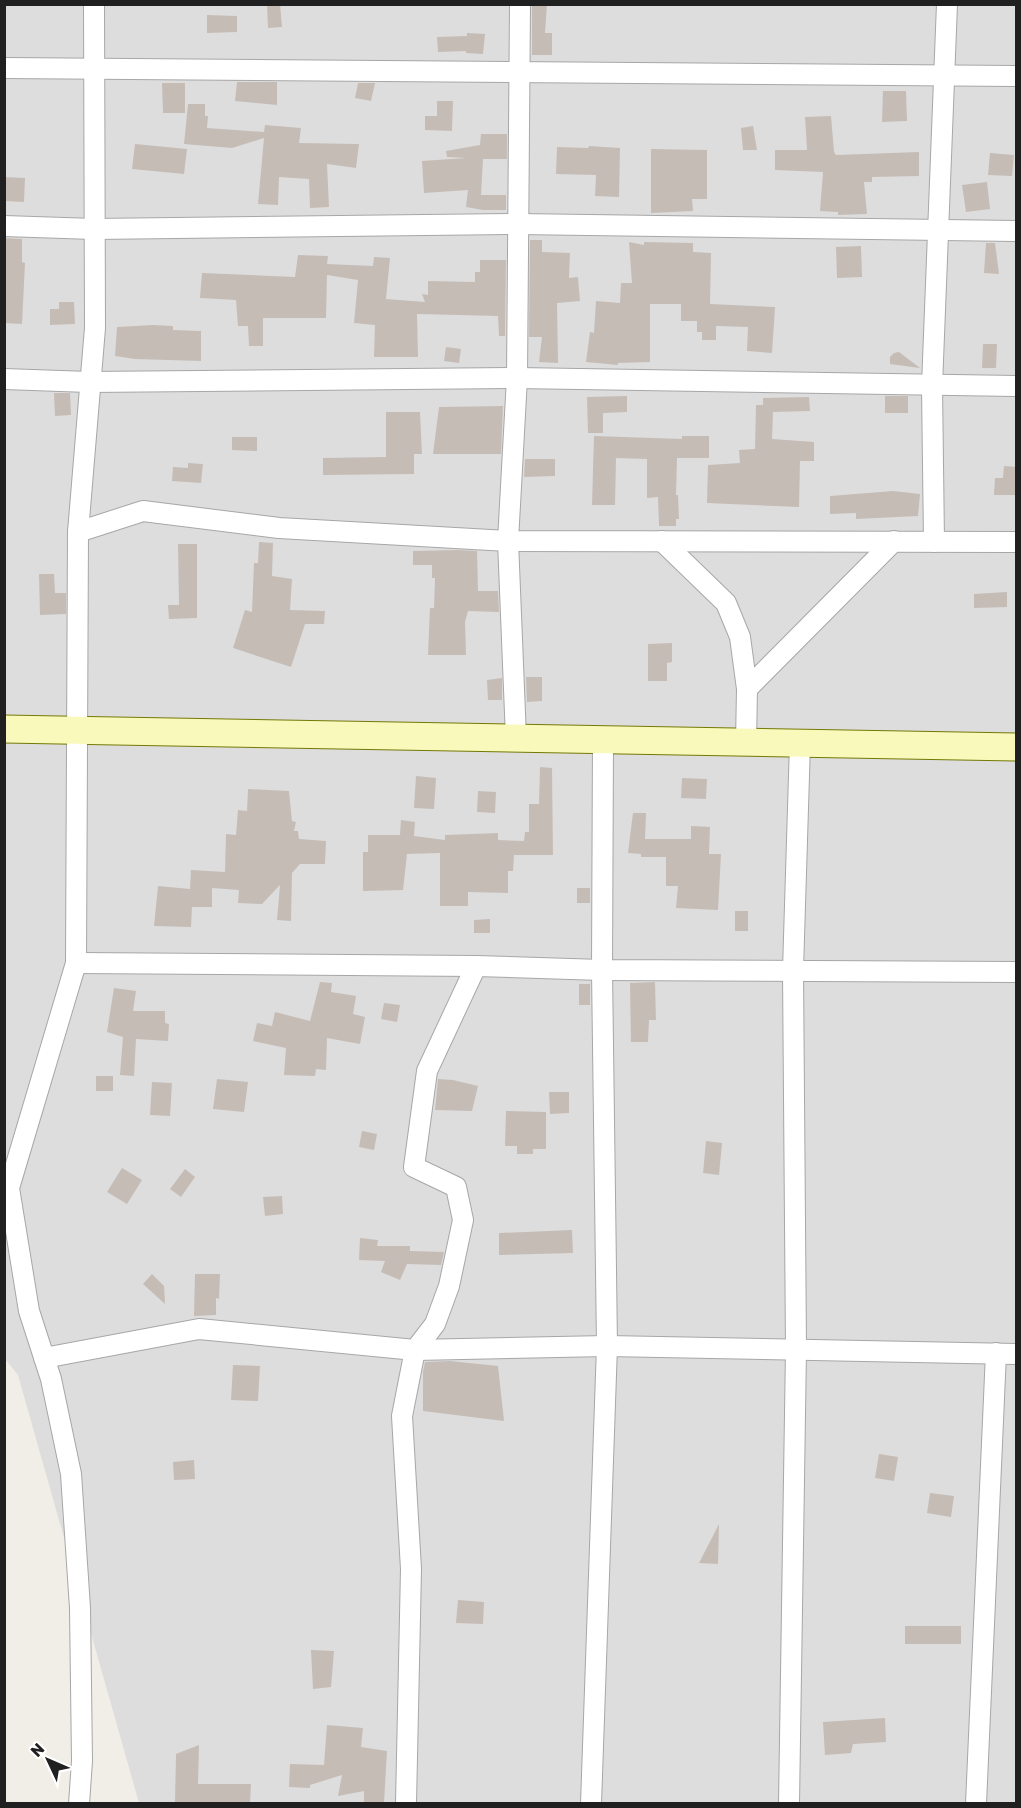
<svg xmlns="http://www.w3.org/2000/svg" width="1021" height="1808" viewBox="0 0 1021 1808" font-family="Rubik,sans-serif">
<rect width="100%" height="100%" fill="#f1ede7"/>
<polygon fill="#dedddd" points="4,5 1016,5 1016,1803 139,1803 18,1375 5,1359"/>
<g fill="#c5bcb6">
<polygon points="267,4 280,4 282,27 268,28"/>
<polygon points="532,4 547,4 545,33 552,33 552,55 532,55"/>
<polygon points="207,15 237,16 237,32 207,33"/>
<polygon points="467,33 485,34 483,54 466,53 466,51 438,52 437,37 467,36"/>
<polygon points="237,82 277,82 277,105 235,101"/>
<polygon points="162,83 185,83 185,113 163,113"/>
<polygon points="358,83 375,83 371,101 355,98"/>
<polygon points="883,91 906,91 907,121 882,122"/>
<polygon points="437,101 453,101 452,131 425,130 425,116 437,116"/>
<polygon points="188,104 205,104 205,116 208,116 207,128 264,132 265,125 301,128 299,143 359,144 356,168 327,164 329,207 310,208 309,179 279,177 278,205 258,204 264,138 232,148 184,144"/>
<polygon points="831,116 834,152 836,155 919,152 919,176 872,177 872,182 864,182 867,214 838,215 838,212 820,211 823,172 775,170 775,150 807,150 805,117"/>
<polygon points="753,126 757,150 743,150 741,128"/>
<polygon points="481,134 507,134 507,159 483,159 481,195 506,195 506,210 483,210 466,207 468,190 424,193 422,161 466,158 447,157 446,151 480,145"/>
<polygon points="135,144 187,149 184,174 132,169"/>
<polygon points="589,146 620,148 619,197 595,196 596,175 556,174 557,147 588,148"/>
<polygon points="651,149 707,150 707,199 692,199 693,211 651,213"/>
<polygon points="990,153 1014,155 1012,176 988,175"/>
<polygon points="4,177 25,178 24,202 4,201"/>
<polygon points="987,182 990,209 966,212 962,185"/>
<polygon points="4,238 22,239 22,262 25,263 22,324 4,323"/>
<polygon points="530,240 542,240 542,252 570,253 569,278 578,277 580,301 557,303 558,363 539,362 542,337 529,337"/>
<polygon points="629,242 644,245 644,242 693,243 693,252 711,253 710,304 775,307 772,353 747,351 748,327 716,326 716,340 702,340 702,332 697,332 697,321 681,321 681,304 650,304 650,362 618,363 618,365 586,362 590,332 594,333 596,301 620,303 621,283 632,283"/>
<polygon points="986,243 995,243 999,274 984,273"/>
<polygon points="861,246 862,277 837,278 836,247"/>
<polygon points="298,255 328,256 327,264 373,266 374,257 390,258 386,299 425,302 422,294 428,295 428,281 475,282 475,272 480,272 480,260 506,260 505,336 499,336 498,316 417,314 418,357 374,357 375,325 354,323 358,280 327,275 326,318 263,318 263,346 249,346 248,326 238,326 236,300 200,298 202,273 295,277"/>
<polygon points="59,302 74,302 75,324 50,325 50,309 59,309"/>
<polygon points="153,325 173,326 173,330 201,331 201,361 135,359 115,356 117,327"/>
<polygon points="983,344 997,344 996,368 982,368"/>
<polygon points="446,347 461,349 459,363 444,361"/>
<polygon points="899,352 920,368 890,364 890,357 894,353"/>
<polygon points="54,393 70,393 71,415 55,416"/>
<polygon points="627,396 627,412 603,413 603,433 588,433 587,397"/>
<rect x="885" y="396" width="23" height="17"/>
<polygon points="809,397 810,411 773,412 772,439 814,442 814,461 800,461 799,507 707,503 708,465 740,463 739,450 755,449 756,405 763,405 763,398"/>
<polygon points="503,406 501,454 433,454 439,407"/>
<polygon points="386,412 420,412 422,454 414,454 414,474 323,475 323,458 386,457"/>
<polygon points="594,436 682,439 682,436 709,436 709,458 677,458 676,495 678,495 679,519 676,519 676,526 659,526 658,497 647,498 647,459 616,458 615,505 592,505"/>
<polygon points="232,437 257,437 257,451 232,450"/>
<polygon points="525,459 555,459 555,476 524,477"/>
<polygon points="188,463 203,464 201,483 172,481 173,467 188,468"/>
<polygon points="1004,466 1017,467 1017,495 994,495 995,478 1003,478"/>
<polygon points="893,491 920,494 918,516 856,519 856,513 830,514 830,496"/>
<polygon points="259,542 273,543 272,576 292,579 290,610 325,611 324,624 305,624 291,667 233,648 245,610 252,612 254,563 258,563"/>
<polygon points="178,544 197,544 197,618 169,619 168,605 179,605"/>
<polygon points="458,550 477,551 478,591 498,591 499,612 468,611 465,622 466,655 428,655 430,608 434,608 435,578 432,578 432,565 413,565 413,551"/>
<polygon points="39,574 54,574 55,593 66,593 66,614 40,615"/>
<polygon points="1007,592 1007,607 974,608 974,594"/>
<polygon points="672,643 672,662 667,663 667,681 648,681 648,644"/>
<polygon points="526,677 542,677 542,701 527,702"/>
<polygon points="502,678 502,700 488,700 487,680"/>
<polygon points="540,767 552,768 553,855 514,855 513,871 508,871 508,893 468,892 468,906 440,906 440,853 407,854 403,890 363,891 363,852 368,852 368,835 400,835 401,820 415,822 414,836 445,840 445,835 498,833 498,840 524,841 525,832 529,832 529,804 539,804"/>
<polygon points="416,776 436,778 434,809 414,808"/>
<polygon points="682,778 707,779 706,799 681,798"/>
<polygon points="248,789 289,791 292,821 296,822 294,831 298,831 299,839 326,841 325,864 300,864 292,873 291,921 277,920 280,885 262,904 238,903 239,890 212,888 212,907 192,907 191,927 154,926 158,886 190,889 191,870 225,872 226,834 236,835 238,810 247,811"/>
<polygon points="478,791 496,792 495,813 477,812"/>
<polygon points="633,813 646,813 645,839 691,839 691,826 710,827 709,854 721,854 718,910 676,908 678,886 666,886 666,857 641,857 641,854 628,853"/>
<rect x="577" y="888" width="13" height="15"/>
<rect x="735" y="911" width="13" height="20"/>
<polygon points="490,919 490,933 474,933 474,920"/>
<polygon points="320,982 332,983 331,992 356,996 353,1014 365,1017 360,1044 327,1038 326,1070 316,1069 315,1076 284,1075 286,1048 253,1041 257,1023 272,1026 275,1012 310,1021"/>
<polygon points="655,982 656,1020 649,1020 648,1042 631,1042 630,983"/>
<rect x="579" y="984" width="11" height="21"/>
<polygon points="114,988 136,991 133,1011 165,1011 165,1023 169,1024 168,1041 136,1039 134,1076 120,1075 123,1037 107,1032"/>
<polygon points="384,1003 400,1005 397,1022 381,1019"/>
<rect x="96" y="1076" width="17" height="15"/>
<polygon points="217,1079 248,1082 244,1112 213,1109"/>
<polygon points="438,1079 453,1080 478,1086 472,1111 435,1110"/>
<polygon points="152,1082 172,1083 170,1116 150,1115"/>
<polygon points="549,1092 569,1092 569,1113 550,1114"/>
<polygon points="506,1111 546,1112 546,1149 533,1149 533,1154 517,1154 517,1146 505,1146"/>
<polygon points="362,1131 377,1134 374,1150 359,1147"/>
<polygon points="706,1141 722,1143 719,1175 703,1173"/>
<polygon points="122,1168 142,1180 127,1204 107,1192"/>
<polygon points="185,1169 195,1177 181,1197 170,1189"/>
<polygon points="282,1196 283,1214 265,1216 263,1197"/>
<polygon points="572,1230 573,1253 499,1255 499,1233"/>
<polygon points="360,1238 378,1240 377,1246 410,1246 410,1251 444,1252 441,1265 407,1264 400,1280 381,1272 385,1261 359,1260"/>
<polygon points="152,1274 164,1286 165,1304 143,1284"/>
<polygon points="195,1274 220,1274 219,1299 216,1298 216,1315 194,1316"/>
<polygon points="450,1361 498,1366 504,1421 423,1411 423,1372 425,1362"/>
<polygon points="233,1365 260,1366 258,1401 231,1400"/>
<polygon points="879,1454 898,1457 894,1481 875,1478"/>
<polygon points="194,1460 195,1479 174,1480 173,1462"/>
<polygon points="930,1493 954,1496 951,1517 927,1513"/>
<polygon points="719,1524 718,1564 699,1563"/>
<polygon points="458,1600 484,1602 483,1624 456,1623"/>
<rect x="905" y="1626" width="56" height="18"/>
<polygon points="311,1650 334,1651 331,1687 313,1689"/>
<polygon points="885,1718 886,1742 853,1744 851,1753 825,1755 823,1722"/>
<polygon points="327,1725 363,1728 361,1747 387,1751 384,1803 364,1802 364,1791 338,1796 342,1775 310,1785 310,1788 289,1787 290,1764 324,1765"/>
<polygon points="199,1745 198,1784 251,1784 250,1803 175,1803 176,1754"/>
</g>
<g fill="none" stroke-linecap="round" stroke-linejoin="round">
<defs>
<g id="street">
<polyline points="4,68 1016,76"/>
<polyline points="4,226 94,229 518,224 1016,231"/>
<polyline points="4,379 89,382 517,378 1016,386"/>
<polyline points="78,532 143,511 279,528 508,541 1016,542"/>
<polyline points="662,541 726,603 740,637 747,689 746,743"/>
<polyline points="934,542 932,386 947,4"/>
<polyline points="747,689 894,541"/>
<polyline points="516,738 508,541 517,378 520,4"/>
<polyline points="76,963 476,966 602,970 1016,972"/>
<polyline points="44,1358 199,1329 415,1350 607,1346 1016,1354"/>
<polyline points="79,1804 82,1761 80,1608 71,1474 51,1379 29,1311 9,1188 76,963 78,532 95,328 94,4"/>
<polyline points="406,1804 411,1569 402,1416 415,1350 435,1324 449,1286 463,1220 456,1187 414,1167 427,1071 476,966"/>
<polyline points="591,1804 607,1346 602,970 603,740"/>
<polyline points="789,1804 796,1349 793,970 800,743"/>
<polyline points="976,1804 996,1353"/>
</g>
<polyline id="secondary" points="4,729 1016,747"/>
</defs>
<use href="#street" stroke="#a7a7a7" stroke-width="22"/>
<use href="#secondary" stroke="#747905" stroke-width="29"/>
<use href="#street" stroke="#fff" stroke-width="20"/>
<use href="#secondary" stroke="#faf9bc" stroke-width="27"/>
</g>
<rect width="1021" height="1808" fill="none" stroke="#202020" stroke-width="12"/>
<g transform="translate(48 1760) rotate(314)" stroke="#ffffff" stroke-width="4.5" paint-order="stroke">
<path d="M0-4.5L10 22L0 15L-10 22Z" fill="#202020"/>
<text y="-9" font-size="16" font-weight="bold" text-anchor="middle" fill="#202020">N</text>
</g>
</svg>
